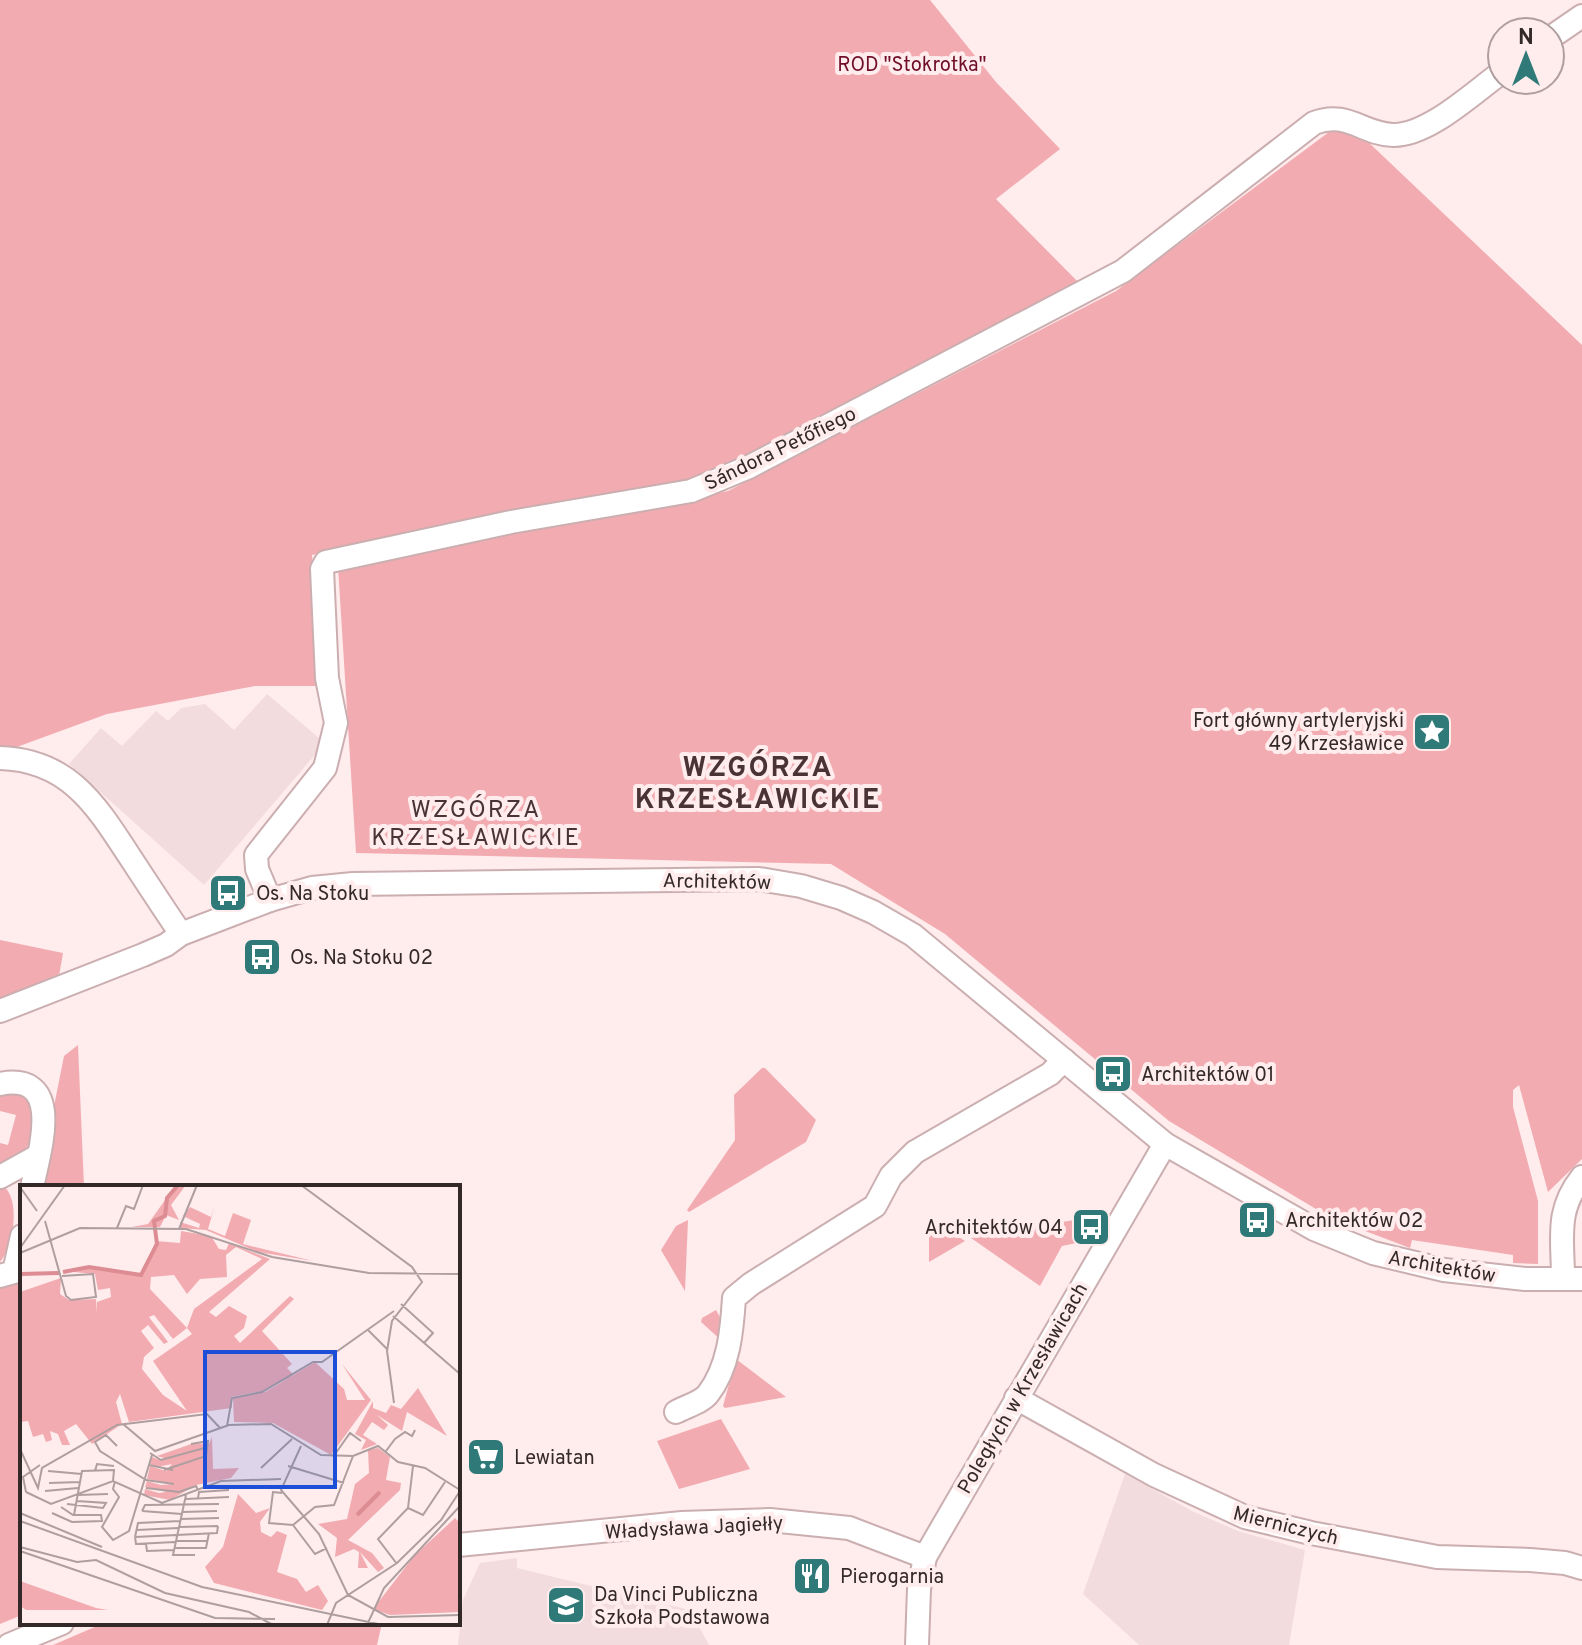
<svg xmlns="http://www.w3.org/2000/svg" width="1582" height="1645" viewBox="0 0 1582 1645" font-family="Overpass,sans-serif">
<rect width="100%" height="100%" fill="#ffeced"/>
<g fill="#f3dcdd">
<polygon points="267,694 325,743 204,885 69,764 101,728 122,746 156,711 168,721 181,708 205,704 234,730"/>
<polygon points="1125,1474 1194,1512 1238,1531 1305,1550 1289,1645 1139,1645 1083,1594"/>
<polygon points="517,1558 517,1568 690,1610 709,1645 458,1645 463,1600 480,1563"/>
</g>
<g fill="#f2acb1">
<polygon points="0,0 930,0 996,82 1060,149 996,199 1083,287 710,477 312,555 324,686 255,686 107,714 14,748 0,749"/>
<polygon points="1345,120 1582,345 1582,1159 1548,1192 1519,1085 1513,1090 1513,1107 1538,1201 1538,1264 1513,1263 1513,1255 1412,1240 1410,1248 1331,1218 1169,1121 945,934 831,864 356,853 338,567 728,491 1116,291"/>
<polygon points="0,940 63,953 59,976 0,1000"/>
<polygon points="78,1045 84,1187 38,1187 64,1056"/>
<polygon points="762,1068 765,1068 816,1120 806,1142 689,1212 687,1210 735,1140 734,1095"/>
<path d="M0 1089 24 1093 33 1103C32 1142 37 1147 0 1166V1143L8 1145 16 1115 0 1111Z"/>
<path d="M2 1185C22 1198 13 1247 0 1262V1186Z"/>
<polygon points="688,1220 685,1291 661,1250 676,1226"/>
<polygon points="1074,1220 1088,1228 1081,1242 1062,1246 1040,1286 971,1238"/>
<polygon points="929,1222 937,1223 965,1241 929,1262"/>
<polygon points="22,1268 22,1615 0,1624 0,1287 1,1282"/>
<polygon points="716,1310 722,1321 721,1340 701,1322 702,1318"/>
<polygon points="736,1359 786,1397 725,1408 723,1406"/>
<polygon points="721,1419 750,1469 679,1489 657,1441"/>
<polygon points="104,1623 382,1623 377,1645 53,1645"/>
</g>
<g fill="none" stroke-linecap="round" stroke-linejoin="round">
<defs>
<g id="minor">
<polyline points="1550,38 1582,16"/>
<path d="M0 758C69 760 96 805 130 857 147 883 164 909 181 934"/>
<path d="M270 900 257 869 256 855 325 768 336 723 327 678 322 569 326 562 511 522 691 491 749 467 1123 271 1314 123C1347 110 1362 134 1393 135 1428 136 1474 92 1502 72"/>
<polyline points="0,1011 143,955 166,945 181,934 270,900 312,888 353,884 759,879 801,886 841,898 873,912 913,935 1165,1144 1314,1229 1373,1253 1444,1270 1525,1279 1582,1279"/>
<path d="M0 1084C66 1071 39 1153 32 1187"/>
<polyline points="0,1177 38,1156"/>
<polyline points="0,1276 14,1272 22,1236"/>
<path d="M1563 1279C1563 1238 1555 1211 1582 1177"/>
<polyline points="1016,1398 1154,1475 1245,1517 1311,1533 1437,1557 1530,1560 1565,1563 1582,1568"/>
<path d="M676 1412C685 1407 702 1402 708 1394 729 1367 732 1330 734 1298L751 1284 875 1206 891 1176 915 1152 1050 1074 1064 1060"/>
<polyline points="458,1545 682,1523 770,1520 849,1528 925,1557"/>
<polyline points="9,1645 62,1623"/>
<polyline points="917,1645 919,1589 925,1557 1165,1144"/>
</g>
</defs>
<use href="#minor" stroke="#cbaeb0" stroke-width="26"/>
<use href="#minor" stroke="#fff" stroke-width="22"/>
</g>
<defs>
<symbol id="sight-square" viewBox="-11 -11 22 22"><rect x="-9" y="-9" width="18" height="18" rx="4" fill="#307979" stroke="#ffeced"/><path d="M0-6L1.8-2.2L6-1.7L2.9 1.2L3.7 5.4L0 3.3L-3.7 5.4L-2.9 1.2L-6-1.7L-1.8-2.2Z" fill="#fff"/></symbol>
<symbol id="bus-square" viewBox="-11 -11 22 22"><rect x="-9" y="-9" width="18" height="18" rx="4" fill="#307979" stroke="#ffeced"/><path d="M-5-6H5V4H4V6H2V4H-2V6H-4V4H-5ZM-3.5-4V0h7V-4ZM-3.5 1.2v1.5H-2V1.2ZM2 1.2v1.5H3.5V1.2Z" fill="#fff"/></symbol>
<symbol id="supermarket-square" viewBox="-11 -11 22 22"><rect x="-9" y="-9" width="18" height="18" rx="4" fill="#307979" stroke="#ffeced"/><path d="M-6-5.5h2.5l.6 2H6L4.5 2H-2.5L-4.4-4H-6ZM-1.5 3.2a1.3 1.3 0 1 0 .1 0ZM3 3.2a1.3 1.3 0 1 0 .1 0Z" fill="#fff"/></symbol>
<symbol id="restaurant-square" viewBox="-11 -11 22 22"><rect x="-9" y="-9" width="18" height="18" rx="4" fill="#307979" stroke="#ffeced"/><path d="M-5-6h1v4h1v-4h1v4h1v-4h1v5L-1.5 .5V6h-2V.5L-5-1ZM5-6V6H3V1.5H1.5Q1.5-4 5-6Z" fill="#fff"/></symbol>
<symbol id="school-square" viewBox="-11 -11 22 22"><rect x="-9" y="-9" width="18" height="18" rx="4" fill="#307979" stroke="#ffeced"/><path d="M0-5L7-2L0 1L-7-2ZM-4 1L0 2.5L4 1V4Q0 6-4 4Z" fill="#fff"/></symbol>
</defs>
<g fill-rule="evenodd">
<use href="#sight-square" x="1410" y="710" width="44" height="44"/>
<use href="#bus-square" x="206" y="871" width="44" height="44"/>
<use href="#bus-square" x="240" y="935" width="44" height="44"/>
<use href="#bus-square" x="1091" y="1052" width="44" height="44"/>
<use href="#bus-square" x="1235" y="1198" width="44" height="44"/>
<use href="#bus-square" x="1069" y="1205" width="44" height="44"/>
<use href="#supermarket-square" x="464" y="1435" width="44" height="44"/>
<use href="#restaurant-square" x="790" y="1554" width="44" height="44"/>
<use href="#school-square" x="544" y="1583" width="44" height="44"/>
</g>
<g text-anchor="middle" stroke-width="8" stroke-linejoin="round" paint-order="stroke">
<g font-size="20" fill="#6f0e25" stroke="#ffeced">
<text x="912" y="71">ROD "Stokrotka"</text>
</g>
<g font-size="20" fill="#342929" stroke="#ffeced">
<text transform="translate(780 448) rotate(-26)" y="7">Sándora Petőfiego</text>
<text transform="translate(717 881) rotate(1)" y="7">Architektów</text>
<text transform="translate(1442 1266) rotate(10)" y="7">Architektów</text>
<text transform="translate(1022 1388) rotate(-60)" y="7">Poległych w Krzesławicach</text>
<text transform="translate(1286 1525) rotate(14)" y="7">Mierniczych</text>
<text transform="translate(694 1527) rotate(-3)" y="7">Władysława Jagiełły</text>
</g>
<g font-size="20" fill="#342929" stroke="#ffeced" text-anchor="start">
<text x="1404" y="727" text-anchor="end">Fort główny artyleryjski<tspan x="1404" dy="23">49 Krzesławice</tspan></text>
<text x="256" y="900">Os. Na Stoku</text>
<text x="290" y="964">Os. Na Stoku 02</text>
<text x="1141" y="1081">Architektów 01</text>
<text x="1285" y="1227">Architektów 02</text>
<text x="1063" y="1234" text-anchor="end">Architektów 04</text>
<text x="514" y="1464">Lewiatan</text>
<text x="840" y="1583">Pierogarnia</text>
<text x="594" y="1601">Da Vinci Publiczna<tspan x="594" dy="23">Szkoła Podstawowa</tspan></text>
</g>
<g font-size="24" letter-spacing="2" fill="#4a3334" stroke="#ffeced">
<text x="476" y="817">WZGÓRZA<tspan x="476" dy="28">KRZESŁAWICKIE</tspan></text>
</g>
<g font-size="28" font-weight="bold" letter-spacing="2" fill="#4a3334" stroke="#ffeced">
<text x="758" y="776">WZGÓRZA<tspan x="758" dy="32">KRZESŁAWICKIE</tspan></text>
</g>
</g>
<g transform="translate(20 1185)">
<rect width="440" height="440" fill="#ffeced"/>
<path d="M166 0 151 20 159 35 146 30 140 42H112L128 39 155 1ZM195 20 188 44 205 51 213 28 231 35 223 59 293 76 238 67 186 45 160 43V37L179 43 180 39 163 31 170 22 191 32ZM161 46 191 51 199 64 206 65 209 58 250 74 189 127 196 132 209 121 227 131 224 143 214 151 220 158 270 111 274 114 242 146 272 179 267 183 274 190 243 206 211 212 212 223 109 237 100 209 96 217 102 239 72 259 56 239 44 246 50 260H42L38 249 30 246 32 255 26 257 23 249 13 252 8 236 0 237V107L41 93 40 109 49 115 76 114 77 128V117L91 112 90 103 78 105 75 89 43 86 68 81 121 89 136 56 160 58ZM216 62 242 74 174 124 167 143 172 149 133 176 167 226 143 210 122 184 124 172 134 163 121 146 128 140 144 159 148 157 129 132 134 130 153 154 167 143 130 104 131 92 154 90 167 109 180 94 207 92 206 70ZM295 177 324 204 327 215H345L322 179 351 215 311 270 253 238 214 237 213 213 245 207ZM398 203 427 251 387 227 382 246 357 230 368 240 364 245 352 237 343 250 357 259 341 265 346 255 335 249 353 216V223L366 228 371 220 381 224ZM192 252 193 284 219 283 211 293 176 300 150 315 124 310 125 304 139 308 146 307 125 302 127 296 141 300 155 299 127 294 130 281 146 286 152 279 137 282 130 279 132 272 140 275 147 274 137 271 174 258 189 259ZM358 263 370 272 366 295 381 298 380 305 328 355 352 368 364 383 358 387 340 367 348 383H338L339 367 334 364 315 372 317 353 298 339 327 334 335 299 349 288 348 265ZM218 309 236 328 250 323 240 337 241 347 251 352 257 346 267 350 257 387 277 394 286 407 298 400 308 416 302 425 194 398 185 382 203 362ZM435 333 440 338V427L370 430 353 424 394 371ZM0 396 76 423 88 425H6L0 421Z" fill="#f2acb1" fill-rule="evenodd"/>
<path fill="none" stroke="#dc8c92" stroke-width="4" d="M43 87 69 82 121 90 137 59 134 36 145 31 147 13 158 0M0 89 39 88M337 330 360 307"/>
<path fill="none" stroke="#ae9e9f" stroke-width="2" d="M281 0 392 82 402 97 372 136 367 166 374 218M0 2 17 26M25 36 46 111 51 115 76 112 73 89 42 91M97 43 106 21 114 24 123 0M159 44 177 0M0 63 45 0M0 68 60 43 166 44 252 72 349 88 440 89M381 119 413 148 404 158M373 131 440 189M348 145 367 164M103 239 135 266 209 240 251 239 301 270 333 271 358 261 378 277 405 283 440 305M207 241 212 213 242 207 293 177H302L374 126M97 261 86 250 75 257 80 266 126 295 154 299M281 261 261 305 299 349 328 410 368 432 440 430M0 264 18 303 22 283 97 240 187 229 200 243M366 266 375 254 385 247 392 251 395 245M130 268 141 275 188 262M313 272 330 248 341 256M129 280 153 285M268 281 324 298M241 283 272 254M144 285 186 271 188 256 171 259M28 286 62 289M75 286 77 279 94 281M95 296 93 304 99 312 82 342 93 355 109 346 132 270M29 298 60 297M126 303 159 307 176 301 178 305M25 306 58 303M6 307 31 319 93 296 142 318 201 296 261 294M6 307 3 292 20 280M262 308 253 307 249 338 273 340 295 322 314 320 333 271M58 310 88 309M166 310 153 370H175M178 313 179 307 209 305M166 314 209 312M47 319 83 323 86 318 57 316M388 323 403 330 425 297M388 323 393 281M122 326 125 320 199 319M122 326 162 329M163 327 197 326M0 328 82 362M32 328 52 337 82 336 81 330H53L41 322M54 330 62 286 94 285 93 296M160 334 199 333M0 336 182 402 363 440M273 340 295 369 307 363M159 342 198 341M117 345 158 343M115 352 197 348 198 341M115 352 118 338 160 336M115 352 116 359 155 357M156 356H188M126 359 127 366 154 365M0 362 57 377 76 375 145 408 229 427 253 440M154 363H186L189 348M0 366 195 433 255 434M377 379 358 354 388 323M307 440 316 418 377 378 421 335 440 306M347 440 364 403 440 321"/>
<path fill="#1d4ed8" fill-opacity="0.15" stroke="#1d4ed8" stroke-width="4" d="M185 167H315V302H185Z"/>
<rect width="440" height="440" fill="none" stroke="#342929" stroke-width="4"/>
</g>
<g transform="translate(1526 56)"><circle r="38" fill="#ffeced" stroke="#ae9e9f" stroke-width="2"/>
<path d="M0-6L14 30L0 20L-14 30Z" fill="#307979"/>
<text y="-12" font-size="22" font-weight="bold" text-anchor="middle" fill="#342929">N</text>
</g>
</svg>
